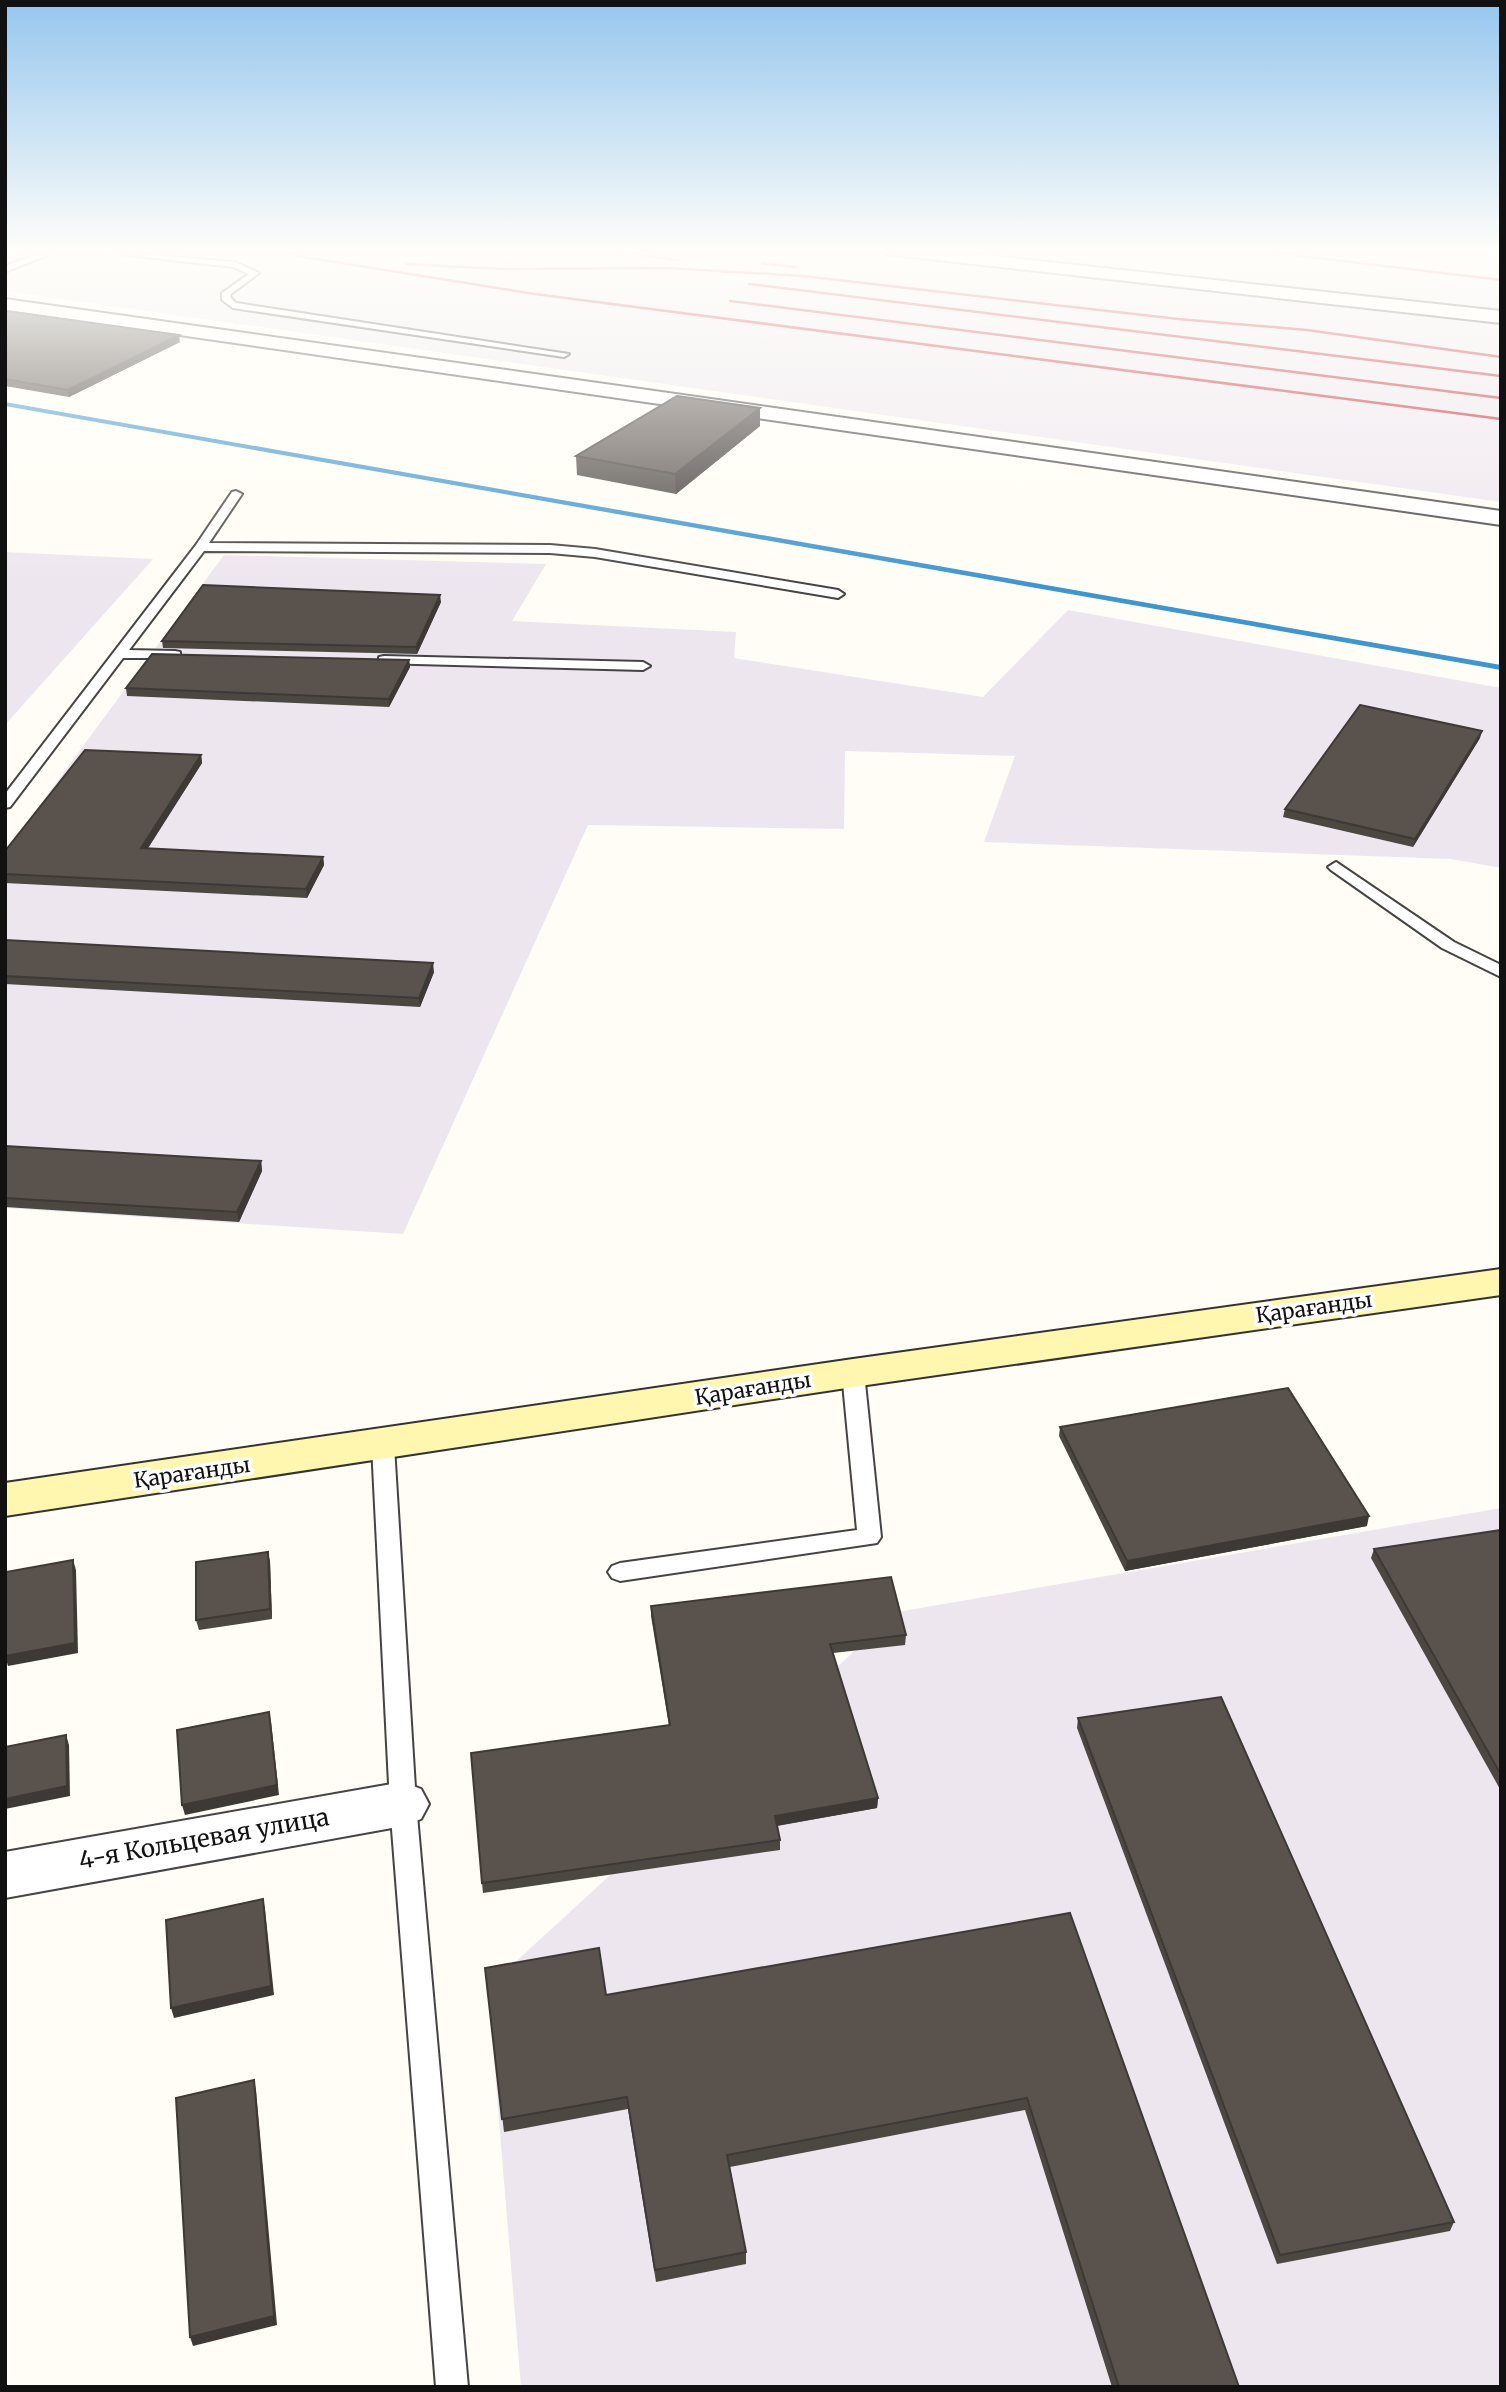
<svg xmlns="http://www.w3.org/2000/svg" width="1506" height="2392" viewBox="0 0 1506 2392" font-family="Merriweather,serif">
<rect width="100%" height="100%" fill="#fffdf5"/>
<g fill="#eee6ef">
<polygon points="5,249 1501,249 1501,502 5,291"/>
<polygon points="5,552 153,559 5,725"/>
<polygon points="224,555 546,564 512,621 736,632 734,658 983,697 1068,610 1501,688 1501,868 1451,859 984,842 1015,756 845,751 844,829 588,825 403,1234 5,1208 5,852"/>
<polygon points="1501,1508 1501,2387 521,2387 488,1987 897,1612"/>
</g>
<g fill="none" stroke-linecap="round" stroke-linejoin="round">
<polygon fill="#3f96cf" fill-rule="evenodd" points="5,402 1501,665 1501,670 5,406"/>
<defs>
<g id="service">
<polygon points="52,249 63,249 5,272 5,266"/>
<polygon points="75,249 235,262 259,273 231,294 230,297 236,303 569,354 564,357 233,308 222,300 222,293 249,274 233,267"/>
<polygon points="236,491 242,494 209,543 550,545 595,549 838,590 844,594 838,598 595,557 550,553 204,551 129,650 175,651 180,652 180,658 123,658 10,807 5,808 5,794 196,545 232,492"/>
<polygon points="384,656 643,662 650,666 643,670 379,663 379,657"/>
<polygon points="1336,862 1454,942 1501,965 1501,977 1442,948 1331,870 1328,867"/>
<polygon points="853,1366 861,1368 864,1373 881,1537 877,1543 620,1581 612,1578 608,1572 612,1566 620,1563 857,1530 842,1373 845,1368"/>
<polygon points="383,1438 391,1440 394,1446 416,1804 468,2387 436,2387 390,1804 372,1446 375,1440"/>
</g>
<g id="minor">
<polygon points="876,249 929,249 1501,311 1501,323 885,254"/>
<polygon points="5,299 1501,511 1501,525 5,310"/>
<polygon points="403,1782 421,1789 429,1804 421,1819 403,1826 5,1898 5,1852"/>
</g>
<polygon id="secondary" points="1501,1269 1501,1295 853,1387 5,1516 5,1483 853,1359"/>
</defs>
<use href="#service" stroke="#444" stroke-width="4"/>
<use href="#minor" stroke="#444" stroke-width="4"/>
<use href="#secondary" stroke="#333" stroke-width="4"/>
<use href="#service" fill="#fff" fill-rule="evenodd"/>
<use href="#minor" fill="#fff" fill-rule="evenodd"/>
<use href="#secondary" fill="#fff6b0" fill-rule="evenodd"/>
<g stroke="#c4262e" stroke-width="2.5">
<polyline points="254,249 535,294 1501,419"/>
<polyline points="592,249 679,260"/>
<polyline points="1244,249 1501,280"/>
<polyline points="762,263 795,267"/>
<polyline points="407,264 504,269 669,268 803,276 1178,319 1307,330 1501,357"/>
<polyline points="749,284 1501,376"/>
<polyline points="730,301 1501,398"/>
</g>
</g>
<g fill="#4d4742">
<polygon points="5,311 180,342 69,397 5,386"/>
<polygon points="760,408 760,426 676,494 577,475 576,456"/>
<polygon points="441,602 417,654 163,648 162,641"/>
<polygon points="409,660 410,667 389,707 127,696 126,688"/>
<polygon points="1480,738 1413,847 1283,817 1285,809"/>
<polygon points="201,755 202,763 148,848 323,857 324,865 307,898 5,883 5,851"/>
<polygon points="5,940 434,972 420,1007 5,984"/>
<polygon points="5,1146 261,1161 262,1171 239,1222 5,1207"/>
<polygon points="1060,1427 1367,1526 1125,1571 1059,1436"/>
<polygon points="1501,1530 1501,1791 1371,1558 1374,1549"/>
<polygon points="268,1552 270,1562 272,1619 199,1630 196,1620"/>
<polygon points="651,1606 906,1635 905,1645 833,1653 878,1798 877,1808 777,1826 780,1840 780,1850 483,1893 482,1883 669,1726 651,1616"/>
<polygon points="1078,1718 1454,2222 1450,2231 1277,2264 1077,1728"/>
<polygon points="1070,1913 1239,2387 1112,2387 1025,2110 730,2167 746,2252 746,2264 656,2282 628,2109 504,2132 485,1968 606,1995"/>
</g>
<g fill="#3f3936">
<polygon points="179,335 180,342 69,397 68,390"/>
<polygon points="760,408 760,426 676,494 675,474"/>
<polygon points="440,595 441,602 417,654 416,647"/>
<polygon points="409,660 410,667 389,707 389,699"/>
<polygon points="1482,731 1480,738 1413,847 1415,839"/>
<polygon points="201,755 202,763 143,856 141,848"/>
<polygon points="323,857 324,865 307,898 306,889"/>
<polygon points="433,963 434,972 420,1007 419,998"/>
<polygon points="261,1161 262,1171 239,1222 237,1212"/>
<polygon points="1369,1516 1367,1526 1125,1571 1127,1561"/>
<polygon points="268,1552 270,1562 272,1619 270,1609"/>
<polygon points="73,1560 76,1570 78,1653 8,1666 5,1656"/>
<polygon points="269,1712 271,1722 279,1795 185,1815 182,1805"/>
<polygon points="66,1735 69,1745 70,1796 5,1809 5,1799"/>
<polygon points="878,1798 877,1808 775,1826 775,1816"/>
<polygon points="263,1899 265,1909 274,1995 174,2018 171,2008"/>
<polygon points="254,2080 256,2090 277,2325 193,2346 190,2337"/>
</g>
<g fill="#5a524d" stroke="#3f3936" stroke-width="2">
<polygon points="5,311 7,311 179,335 68,390 5,379"/>
<polygon points="677,396 760,408 675,474 576,456"/>
<polygon points="203,585 440,595 416,647 162,641"/>
<polygon points="152,654 409,660 389,699 126,688"/>
<polygon points="1360,705 1482,731 1415,839 1285,809"/>
<polygon points="85,750 201,755 141,848 323,857 306,889 5,874 5,851"/>
<polygon points="5,940 433,963 419,998 5,976"/>
<polygon points="5,1146 261,1161 237,1212 5,1198"/>
<polygon points="1288,1388 1369,1516 1127,1561 1060,1427"/>
<polygon points="1501,1530 1501,1775 1374,1549"/>
<polygon points="268,1552 270,1609 196,1620 196,1562"/>
<polygon points="73,1560 75,1643 5,1656 6,1572"/>
<polygon points="891,1577 906,1635 830,1644 878,1798 775,1816 780,1840 482,1883 471,1753 670,1725 651,1606"/>
<polygon points="1221,1697 1454,2222 1280,2255 1078,1718"/>
<polygon points="269,1712 277,1785 182,1805 177,1730"/>
<polygon points="66,1735 67,1786 5,1799 5,1747"/>
<polygon points="263,1899 271,1986 171,2008 166,1920"/>
<polygon points="1070,1913 1239,2387 1119,2387 1027,2098 727,2155 746,2252 655,2270 627,2097 502,2119 485,1968 599,1948 606,1995"/>
<polygon points="254,2080 274,2316 190,2337 176,2098"/>
</g>
<linearGradient id="sky" x2="0" y2="1"><stop stop-color="#95c6ee"/><stop offset="0.43" stop-color="#fffefa"/><stop offset="1" stop-color="#fffefa" stop-opacity="0"/></linearGradient>
<rect width="1506" height="584" fill="url(#sky)"/>
<g text-anchor="middle" stroke-width="7" stroke-linejoin="round" paint-order="stroke">
<g font-size="21" fill="#111" stroke="#fff">
<text transform="translate(1314 1308) rotate(-8)" y="7">Қарағанды</text>
<text transform="translate(753 1389) rotate(-9)" y="7">Қарағанды</text>
<text transform="translate(192 1473) rotate(-8)" y="7">Қарағанды</text>
</g>
<g font-size="24" fill="#111" stroke="#fff">
<text transform="translate(204 1839) rotate(-10)" y="8">4-я Кольцевая улица</text>
</g>
</g>
<rect width="1506" height="2392" fill="none" stroke="#111111" stroke-width="14"/>
</svg>
